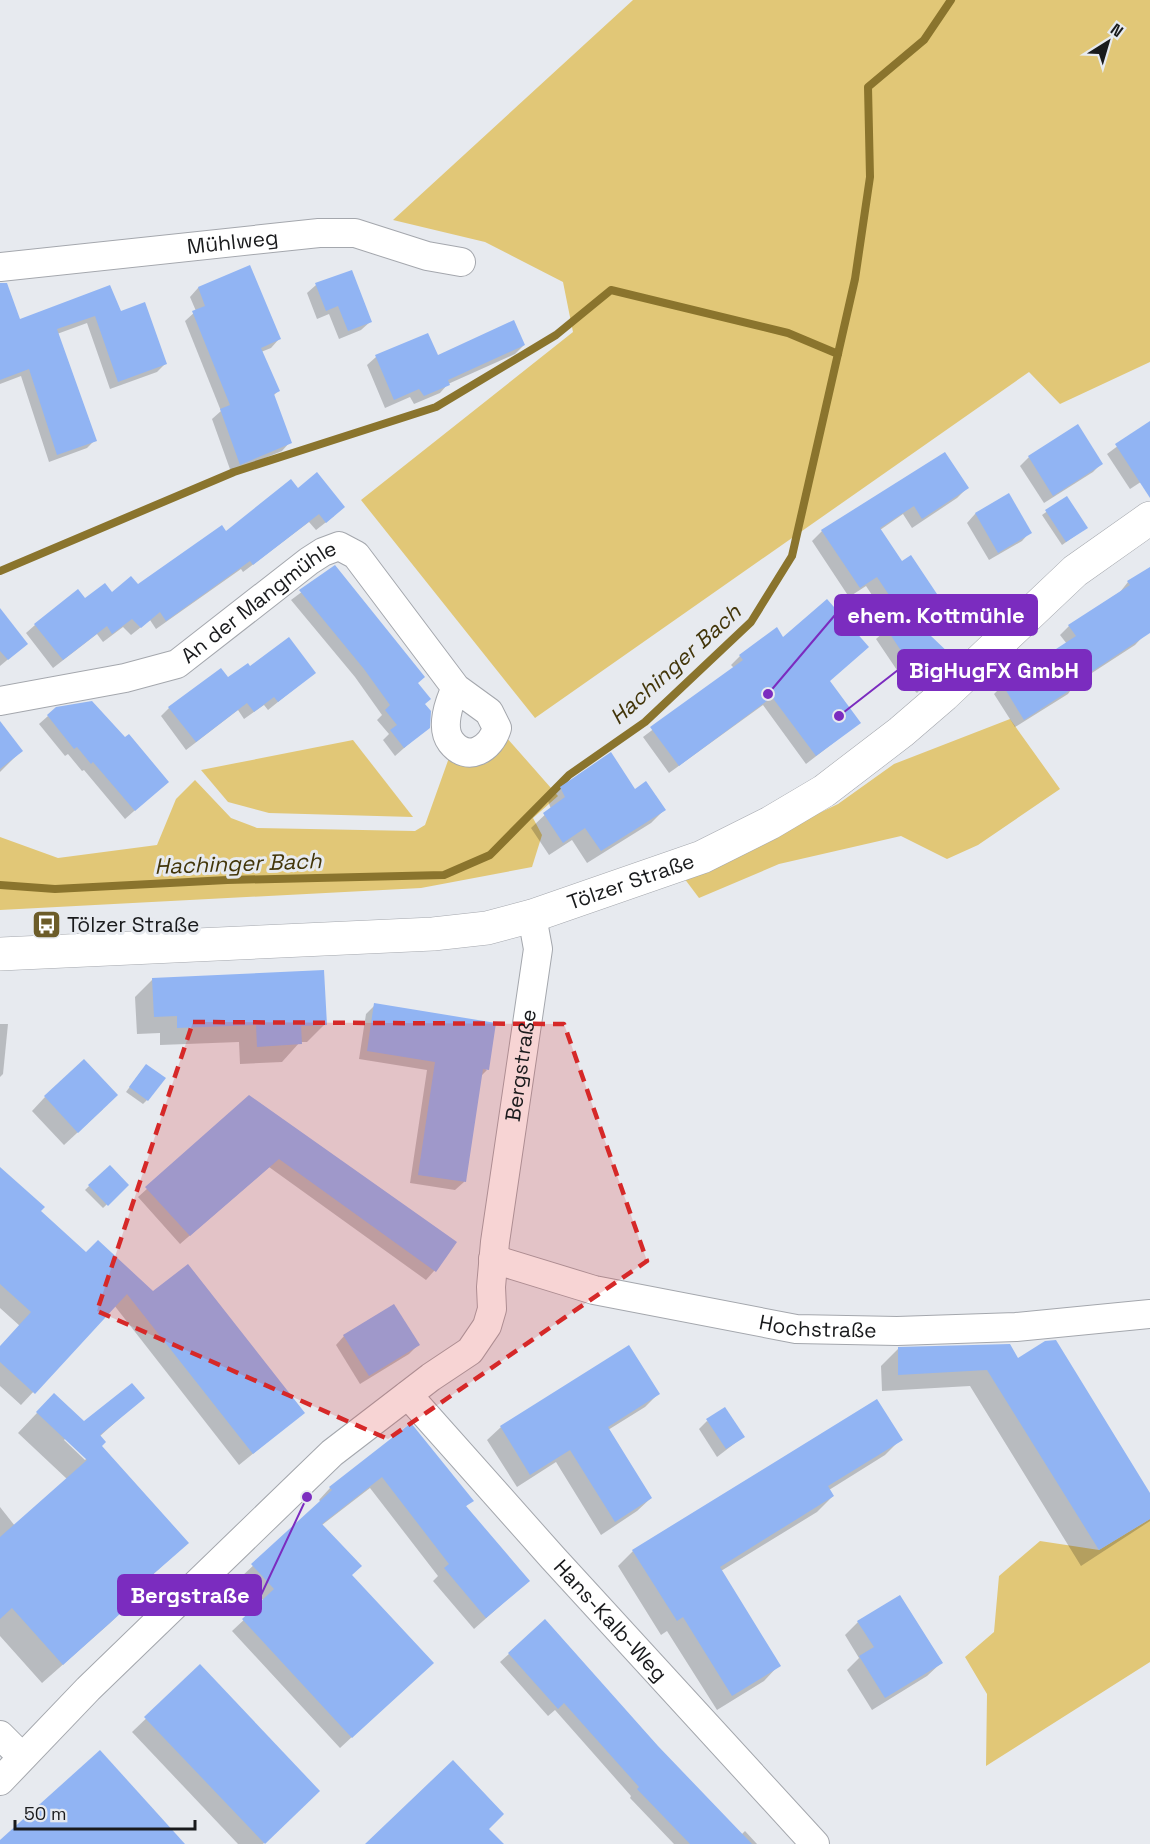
<svg xmlns="http://www.w3.org/2000/svg" width="1150" height="1844" viewBox="0 0 1150 1844" font-family="'Space Grotesk',sans-serif">
<rect width="100%" height="100%" fill="#e7eaef"/>
<g fill="#e1c777">
<polygon points="633,0 1150,0 1150,362 1060,404 1029,372 535,718 361,500 573,332 563,282 485,242 393,220"/>
<polygon points="1010,719 1060,789 978,845 947,859 901,836 779,864 699,898 684,878 838,804 894,764"/>
<polygon points="507,738 558,796 533,818 542,835 532,867 421,888 0,910 0,837 58,858 157,845 176,799 195,780 231,818 257,828 415,831 425,825 450,755 474,767 487,763"/>
<polygon points="353,740 413,817 269,813 228,802 201,770"/>
<polygon points="1150,1519 1150,1662 986,1766 987,1694 965,1657 994,1632 999,1576 1040,1541 1099,1550"/>
</g>
<g fill="#0003" fill-rule="evenodd">
<polygon points="249,267 279,339 271,348 261,352 278,391 273,396 290,442 282,451 231,472 212,419 221,411 185,321 196,311 190,297 198,288"/>
<polygon points="316,285 370,322 361,330 339,339 329,314 317,319 307,293"/>
<polygon points="0,294 19,321 120,313 165,364 157,372 110,389 87,323 57,334 95,440 87,448 49,462 21,376 0,384"/>
<polygon points="524,345 515,354 448,384 440,393 414,404 410,397 385,408 367,365 376,357 437,357"/>
<polygon points="1150,422 1150,476 1130,489 1107,454"/>
<polygon points="1078,426 1101,464 1093,472 1044,503 1020,466 1029,457"/>
<polygon points="967,488 957,498 912,528 903,514 880,530 901,563 935,594 921,606 937,630 930,637 951,657 917,693 905,682 876,639 892,625 866,586 849,597 812,541 822,531"/>
<polygon points="298,490 334,516 316,530 309,522 243,572 241,569 156,629 150,620 131,635 123,627 103,642 97,634 53,668 26,633 35,625 84,600 138,586"/>
<polygon points="1009,495 1030,532 1022,541 989,560 967,523 975,514"/>
<polygon points="1066,498 1086,528 1062,545 1042,515"/>
<polygon points="335,567 417,684 428,727 395,756 383,740 389,734 377,720 382,715 355,677 291,600"/>
<polygon points="1150,569 1150,629 1135,645 1075,684 1068,694 1015,727 994,694 1003,685 1067,644 1060,635 1069,626 1120,592 1128,582"/>
<polygon points="0,611 26,644 0,666"/>
<polygon points="783,639 829,681 859,723 806,764 763,705 669,773 643,737 734,668 731,665 740,656"/>
<polygon points="250,669 314,673 268,710 264,705 244,719 238,710 186,750 161,716 169,708"/>
<polygon points="48,716 167,782 125,819 84,770 82,771 68,754 65,756 39,724"/>
<polygon points="0,723 21,751 0,772"/>
<polygon points="561,788 635,792 664,810 651,823 587,863 572,840 549,855 531,828 551,809 548,801"/>
<polygon points="153,979 325,1024 307,1042 300,1042 282,1062 240,1064 239,1042 160,1045 160,1033 137,1034 135,997"/>
<polygon points="375,1005 487,1070 480,1077 464,1182 455,1190 410,1183 427,1070 359,1059 366,1014"/>
<polygon points="0,1024 8,1024 3,1074 0,1077"/>
<polygon points="142,1070 147,1100 143,1104 126,1092"/>
<polygon points="45,1097 103,1109 64,1145 32,1111"/>
<polygon points="249,1097 455,1242 434,1271 426,1280 269,1167 180,1244 138,1197"/>
<polygon points="109,1167 127,1185 103,1208 85,1190"/>
<polygon points="0,1169 39,1211 86,1254 303,1413 239,1465 114,1305 21,1405 0,1386 0,1347 20,1326 0,1308"/>
<polygon points="344,1336 418,1345 409,1354 360,1384 336,1345"/>
<polygon points="629,1347 658,1394 645,1407 608,1430 651,1498 637,1511 601,1535 556,1462 517,1487 487,1440 501,1427"/>
<polygon points="898,1349 1017,1360 1150,1496 1150,1521 1081,1566 970,1386 882,1391 881,1366"/>
<path d="M54 1395 84 1423 143 1397 99 1437 100 1446 187 1543 125 1600 129 1604 110 1623 42 1683 0 1636V1507L15 1526 67 1479 18 1433ZM66 1438 87 1458 85 1460 64 1440Z"/>
<polygon points="707,1421 743,1437 717,1457 699,1429"/>
<polygon points="411,1426 472,1500 465,1507 528,1581 474,1629 433,1581 438,1576 370,1488 322,1525 351,1575 420,1674 340,1748 232,1631 264,1601 241,1577 321,1502 319,1500 330,1488"/>
<polygon points="901,1439 885,1455 829,1490 833,1496 817,1512 721,1571 779,1665 764,1681 717,1710 667,1631 661,1635 618,1566 633,1551"/>
<polygon points="545,1621 657,1747 741,1835 745,1831 757,1844 674,1844 630,1798 631,1796 555,1710 548,1716 500,1662"/>
<polygon points="858,1622 941,1663 927,1676 872,1710 847,1670 859,1658 845,1635"/>
<polygon points="200,1667 305,1804 263,1844 238,1844 132,1732"/>
</g>
<g fill="none" stroke-linecap="round" stroke-linejoin="round">
<g stroke="#8a742d" stroke-width="8">
<polyline points="0,571 234,472 436,407 556,335 611,290 788,333 838,354"/>
<polyline points="0,885 55,889 227,880 444,875 490,855 569,775 645,722 751,622 792,556 855,279 870,177 868,87 924,40 951,0"/>
</g>
</g>
<g fill="#91b4f3">
<polygon points="250,265 281,339 261,348 280,391 274,394 292,443 240,465 220,409 230,405 192,311 205,306 198,287"/>
<polygon points="352,270 372,322 348,331 338,306 326,311 315,283"/>
<polygon points="0,283 7,283 20,319 110,285 121,311 145,302 167,364 118,382 95,316 57,329 97,441 57,455 29,369 0,380"/>
<polygon points="514,320 525,345 448,380 450,385 424,396 419,389 394,400 375,355 428,333 438,355"/>
<polygon points="1150,421 1150,498 1115,444"/>
<polygon points="1078,424 1103,464 1053,496 1028,456"/>
<polygon points="945,452 969,488 922,519 914,506 880,528 902,561 911,555 937,594 922,604 939,630 931,636 953,657 928,684 915,672 886,628 903,616 877,577 860,588 821,530"/>
<polygon points="317,472 345,507 326,523 319,514 253,565 250,561 166,621 160,612 141,628 132,619 112,634 107,626 63,660 34,624 78,589 85,598 105,583 112,592 131,576 138,584 222,525 226,531 291,479 298,488"/>
<polygon points="1009,493 1032,533 998,553 975,513"/>
<polygon points="1067,496 1088,528 1066,542 1045,510"/>
<polygon points="335,565 425,677 418,683 431,699 425,704 431,711 430,728 404,748 390,730 397,725 385,710 390,705 364,669 299,590"/>
<polygon points="1150,567 1150,633 1076,682 1078,685 1024,720 1002,684 1076,636 1068,625 1130,585 1127,581"/>
<polygon points="827,599 869,647 830,681 861,723 816,756 772,697 679,766 650,727 743,660 739,655 777,627 783,637"/>
<polygon points="0,608 28,644 8,660 0,651"/>
<polygon points="289,637 316,673 278,702 274,697 254,712 247,703 196,742 168,707 221,668 228,677 248,663 250,666"/>
<polygon points="92,701 125,737 129,734 169,782 135,811 93,762 91,764 77,747 74,749 47,715 56,707"/>
<polygon points="0,721 23,751 0,769"/>
<polygon points="611,752 635,789 646,781 666,810 601,851 585,828 563,843 543,813 565,797 560,787"/>
<polygon points="324,970 327,1025 301,1026 302,1044 257,1047 256,1025 177,1028 177,1016 154,1017 152,978"/>
<polygon points="374,1003 496,1023 489,1070 483,1069 466,1182 418,1175 435,1062 367,1051"/>
<polygon points="84,1059 118,1095 78,1133 44,1096"/>
<polygon points="146,1064 166,1078 148,1101 129,1087"/>
<polygon points="249,1095 457,1242 436,1272 279,1159 190,1236 145,1187"/>
<polygon points="110,1165 129,1185 108,1206 88,1185"/>
<polygon points="0,1167 45,1207 41,1211 86,1252 98,1240 153,1291 188,1264 305,1413 253,1454 127,1294 35,1394 0,1362 0,1346 31,1312 0,1284"/>
<polygon points="394,1304 420,1345 369,1376 343,1335"/>
<polygon points="1056,1340 1150,1493 1150,1519 1099,1550 987,1370 898,1375 898,1347 1010,1344 1018,1358 1045,1341"/>
<polygon points="629,1345 660,1394 608,1427 652,1498 615,1522 570,1450 530,1475 500,1426"/>
<polygon points="132,1383 145,1398 100,1435 106,1442 102,1446 189,1543 126,1598 131,1604 63,1665 12,1608 0,1619 0,1537 87,1460 36,1412 54,1393 84,1421"/>
<polygon points="877,1399 903,1440 828,1486 834,1496 720,1567 781,1666 732,1696 683,1617 677,1621 632,1550"/>
<polygon points="725,1407 745,1437 726,1449 706,1419"/>
<polygon points="411,1423 474,1501 466,1506 530,1581 486,1618 444,1568 449,1564 382,1477 322,1524 362,1566 352,1575 434,1663 352,1738 242,1619 274,1589 251,1564 332,1490 329,1487"/>
<polygon points="900,1595 943,1663 885,1698 859,1656 874,1647 857,1621"/>
<polygon points="545,1619 658,1746 752,1844 690,1844 637,1789 639,1787 564,1703 558,1709 508,1653"/>
<polygon points="200,1664 320,1791 265,1844 144,1717"/>
<polygon points="100,1750 185,1844 0,1844 0,1840"/>
<polygon points="453,1760 504,1814 489,1829 504,1844 365,1844"/>
</g>
<g fill="none" stroke-linecap="round" stroke-linejoin="round">
<defs>
<g id="minor">
<path id="s1" d="M0 267 319 233H355L427 256 461 262"/>
<path id="s2" d="M0 701 125 678 177 664 309 561 323 552 339 546 356 555 456 688 489 712 497 728C491 748 468 764 451 742 440 728 449 702 456 688"/>
<path id="s3" d="M493 1259 594 1290 796 1329 897 1331 1016 1327 1150 1314"/>
<path id="s4" d="M408 1395 553 1558 815 1844"/>
<polyline points="0,1735 22,1757"/>
<path id="s5" d="M0 1781 88 1689 332 1453 431 1377 470 1351 487 1326 492 1309 491 1287 495 1242 538 949 532 916"/>
</g>
<g id="major">
<path id="s6" d="M0 954 433 934 487 928 532 916 702 857 770 823 824 791 901 732 944 695 1075 571 1150 518"/>
</g>
</defs>
<use href="#minor" stroke="#a4a7ad" stroke-width="30"/>
<use href="#major" stroke="#a4a7ad" stroke-width="34"/>
<use href="#minor" stroke="#fff" stroke-width="28"/>
<use href="#major" stroke="#fff" stroke-width="33"/>
</g>
<path fill="#d62828" fill-opacity="0.2" stroke="#d62828" stroke-width="4.5" stroke-dasharray="12 8" stroke-linejoin="round" d="M193 1022 564 1024 647 1261 388 1439 97 1311Z"/>
<defs>
<symbol id="bus-square" viewBox="-11 -11 22 22"><rect x="-9" y="-9" width="18" height="18" rx="4" fill="#6c5c29" stroke="#e7eaef"/><path d="M-5-6H5V4H4V6H2V4H-2V6H-4V4H-5ZM-3.5-4V0h7V-4ZM-3.5 1.2v1.5H-2V1.2ZM2 1.2v1.5H3.5V1.2Z" fill="#fff"/></symbol>
</defs>
<g fill-rule="evenodd">
<use href="#bus-square" x="30" y="908" width="33" height="33"/>
</g>
<g text-anchor="middle" stroke-width="6" stroke-linejoin="round" paint-order="stroke">
<g font-size="21" fill="#191a1c" stroke="#e7eaef">
<text dy="7" stroke="none"><textPath href="#s1" startOffset="234">Mühlweg</textPath></text>
<text dy="7" stroke="none"><textPath href="#s2" startOffset="284">An der Mangmühle</textPath></text>
<text dy="7" stroke="none"><textPath href="#s6" startOffset="639">Tölzer Straße</textPath></text>
<text dy="7" stroke="none"><textPath href="#s5" startOffset="932">Bergstraße</textPath></text>
<text dy="7" stroke="none"><textPath href="#s3" startOffset="333">Hochstraße</textPath></text>
<text dy="7" stroke="none"><textPath href="#s4" startOffset="303">Hans-Kalb-Weg</textPath></text>
</g>
<g font-size="21" fill="#191a1c" stroke="#e7eaef" text-anchor="start">
<text x="67" y="932">Tölzer Straße</text>
</g>
<g font-size="22" font-style="italic" fill="#423509" stroke="#e7eaef">
<text transform="translate(675 664) rotate(-42)" y="8">Hachinger Bach</text>
<text transform="translate(238 863) rotate(-2)" y="8">Hachinger Bach</text>
</g>
</g>
<path fill="none" stroke="#7b2cbf" stroke-width="2" d="M768 694L835 615M839 716L898 670M307 1497L261 1595"/>
<g fill="#7b2cbf" stroke="#e7eaef" stroke-width="2">
<circle cx="768" cy="694" r="6"/>
<circle cx="839" cy="716" r="6"/>
<circle cx="307" cy="1497" r="6"/>
</g>
<g fill="#7b2cbf" stroke="#7b2cbf" stroke-width="2">
<rect x="835" y="595" width="202" height="40" rx="6"/>
<rect x="898" y="650" width="193" height="40" rx="6"/>
<rect x="118" y="1575" width="143" height="40" rx="6"/>
</g>
<g font-size="22" text-anchor="middle" font-weight="bold" fill="#fff">
<text x="936" y="623">ehem. Kottmühle</text>
<text x="994" y="678">BigHugFX GmbH</text>
<text x="190" y="1603">Bergstraße</text>
</g>
<g transform="translate(1108 42) rotate(37)" stroke="#e7eaef" stroke-width="4.5" paint-order="stroke">
<path d="M0-4.5L10 22L0 15L-10 22Z" fill="#191a1c"/>
<text y="-9" font-size="16" font-weight="bold" text-anchor="middle" fill="#191a1c">N</text>
</g>
<path d="M15 1820v9h180v-9" fill="none" stroke="#191a1c" stroke-width="3"/>
<text x="24" y="1820" font-size="18" fill="#191a1c" stroke="#e7eaef" stroke-width="4.5" paint-order="stroke">50 m</text>
</svg>
